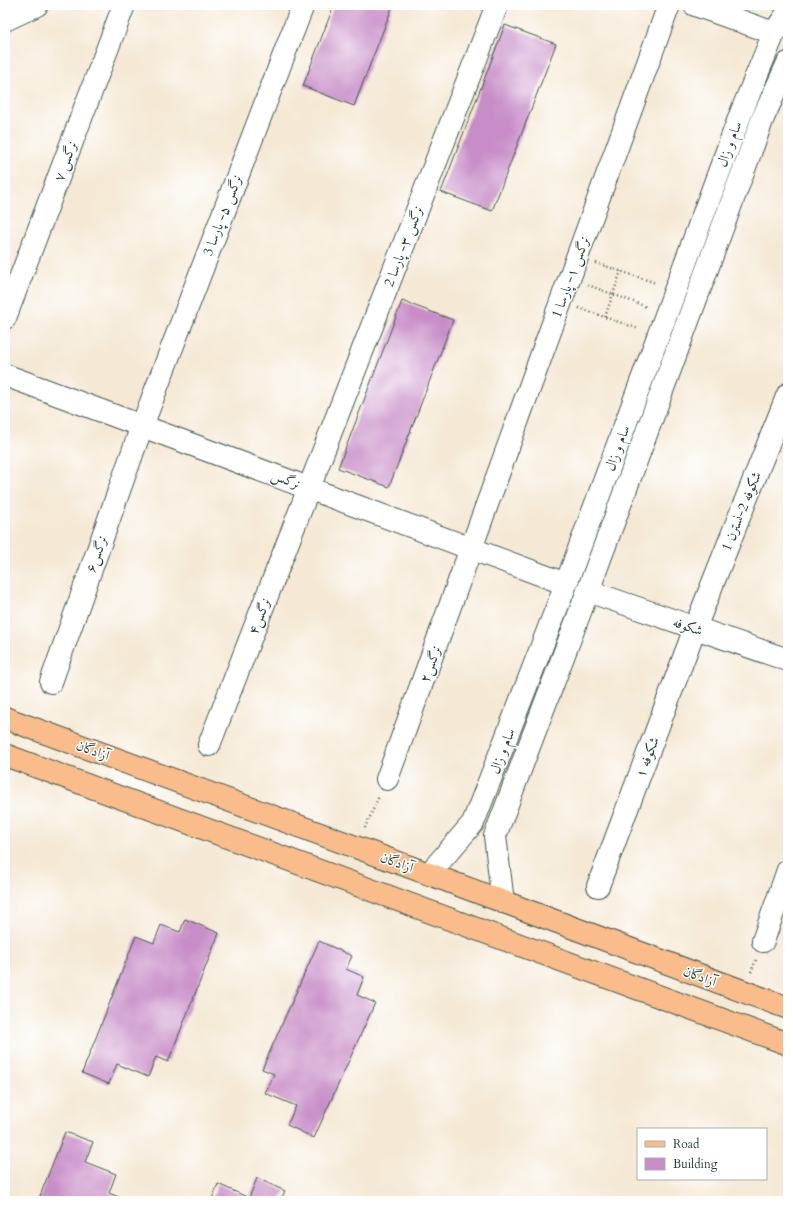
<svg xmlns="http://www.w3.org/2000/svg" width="793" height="1206" viewBox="0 0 793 1206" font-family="Cardo,Amiri,serif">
<rect width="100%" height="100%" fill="#fff"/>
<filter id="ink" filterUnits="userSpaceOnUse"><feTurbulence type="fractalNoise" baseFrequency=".025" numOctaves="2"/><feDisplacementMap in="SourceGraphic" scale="8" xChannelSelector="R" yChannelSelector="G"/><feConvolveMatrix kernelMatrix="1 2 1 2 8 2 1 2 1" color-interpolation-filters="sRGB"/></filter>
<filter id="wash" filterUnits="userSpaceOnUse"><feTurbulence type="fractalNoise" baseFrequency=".012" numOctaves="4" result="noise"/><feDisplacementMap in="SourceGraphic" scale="16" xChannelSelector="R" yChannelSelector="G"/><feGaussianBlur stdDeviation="0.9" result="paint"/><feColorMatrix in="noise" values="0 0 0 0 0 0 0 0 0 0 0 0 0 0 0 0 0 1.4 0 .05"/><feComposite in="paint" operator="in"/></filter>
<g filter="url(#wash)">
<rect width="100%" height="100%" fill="#f5e9d5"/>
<g id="blocks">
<g fill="#c88dc8">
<polygon points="334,5 393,5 354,106 303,86"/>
<polygon points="505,25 556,44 492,211 441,192"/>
<polygon points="402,301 453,320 389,487 338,468"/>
<polygon points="185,919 219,933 168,1062 156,1057 148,1077 117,1064 109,1084 82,1073 136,936 154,943 161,925 180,932"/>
<polygon points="319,941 352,956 346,969 364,977 357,995 375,1003 314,1138 287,1125 296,1106 265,1093 274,1074 262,1069"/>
<polygon points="65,1132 93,1142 85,1162 116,1174 109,1193 121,1198 120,1201 38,1201"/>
<polygon points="257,1178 285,1191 280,1201 211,1201 218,1184 249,1198"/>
</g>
</g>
</g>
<g filter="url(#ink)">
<use href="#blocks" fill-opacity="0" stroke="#3f574c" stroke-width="1"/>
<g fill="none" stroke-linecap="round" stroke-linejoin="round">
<defs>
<g id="minor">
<polyline points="695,5 774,33"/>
<polyline points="5,20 37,5"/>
<polyline points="5,318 124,5"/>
<polyline points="5,375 566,584"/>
<polyline points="588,591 788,660"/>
<polyline points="51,682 142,426 303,5"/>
<polyline points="209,745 497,5"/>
<polyline points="387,779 669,5"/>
<polyline points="598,886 695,628 788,394"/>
<polyline points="763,941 788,870"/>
</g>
<g id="tertiary">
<polyline points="429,874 473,823 566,584 741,113 774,33 788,12"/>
<polyline points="503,902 495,836 588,591 763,118 788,63"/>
</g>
<g id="primary">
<polyline points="5,718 429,874 788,1008"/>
<polyline points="5,755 788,1044"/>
</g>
</defs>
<use href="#minor" stroke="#3f574c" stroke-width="24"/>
<use href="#tertiary" stroke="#3f574c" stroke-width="24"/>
<use href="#primary" stroke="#3f574c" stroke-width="24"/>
<g stroke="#3f574c" stroke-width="2.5" stroke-dasharray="1 3" stroke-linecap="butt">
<polyline points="596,263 656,283"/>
<polyline points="588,285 647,307"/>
<polyline points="579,308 639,329"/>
<polyline points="605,317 621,271"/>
<polyline points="365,828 379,796"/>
<polyline points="751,972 756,960"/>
</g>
<use href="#minor" stroke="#fff" stroke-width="22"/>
<use href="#tertiary" stroke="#fff" stroke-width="22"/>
<use href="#primary" stroke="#f9bc8a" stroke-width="22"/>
</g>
</g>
<g text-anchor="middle" stroke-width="3" stroke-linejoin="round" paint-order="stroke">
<g font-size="14" fill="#1f3d34" stroke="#fff">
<text transform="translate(729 144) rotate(-70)" y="5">سام و زال</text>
<text transform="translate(65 161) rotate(-69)" y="5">نرگس ۷</text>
<text transform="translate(222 215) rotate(-69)" y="5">نرگس ۵- پارسا 3</text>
<text transform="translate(403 246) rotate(-69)" y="5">نرگس ۳- پارسا 2</text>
<text transform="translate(570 277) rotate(-70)" y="5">نرگس ۱- پارسا 1</text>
<text transform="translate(617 448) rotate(-70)" y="5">سام و زال</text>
<text transform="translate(286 479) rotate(20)" y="5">نرگس</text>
<text transform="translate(741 511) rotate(-68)" y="5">شکوفه 2-نسترن 1</text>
<text transform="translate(96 554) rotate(-70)" y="5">نرگس۶</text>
<text transform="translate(259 616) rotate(-69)" y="5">نرگس۴</text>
<text transform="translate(688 626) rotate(19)" y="5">شکوفه</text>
<text transform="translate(430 664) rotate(-70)" y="5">نرگس۲</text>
<text transform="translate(93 750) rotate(20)" y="5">آزادگان</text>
<text transform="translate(502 751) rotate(-69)" y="5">سام و زال</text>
<text transform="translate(647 757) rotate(-69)" y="5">شکوفه ۱</text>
<text transform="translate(397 862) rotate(20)" y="5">آزادگان</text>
<text transform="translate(700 976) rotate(21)" y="5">آزادگان</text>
</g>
</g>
<rect width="793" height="1206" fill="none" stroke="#fff" stroke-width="20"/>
<rect x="637" y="1128" width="130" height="52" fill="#ffffff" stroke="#a5b1ae"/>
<rect x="645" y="1141" width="20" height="6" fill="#f9bc8a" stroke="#a5b1ae"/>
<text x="673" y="1148" font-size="12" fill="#1f3d34">Road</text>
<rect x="645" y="1158" width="20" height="12" fill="#c88dc8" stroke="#a5b1ae"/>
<text x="673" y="1168" font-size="12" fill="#1f3d34">Building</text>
</svg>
